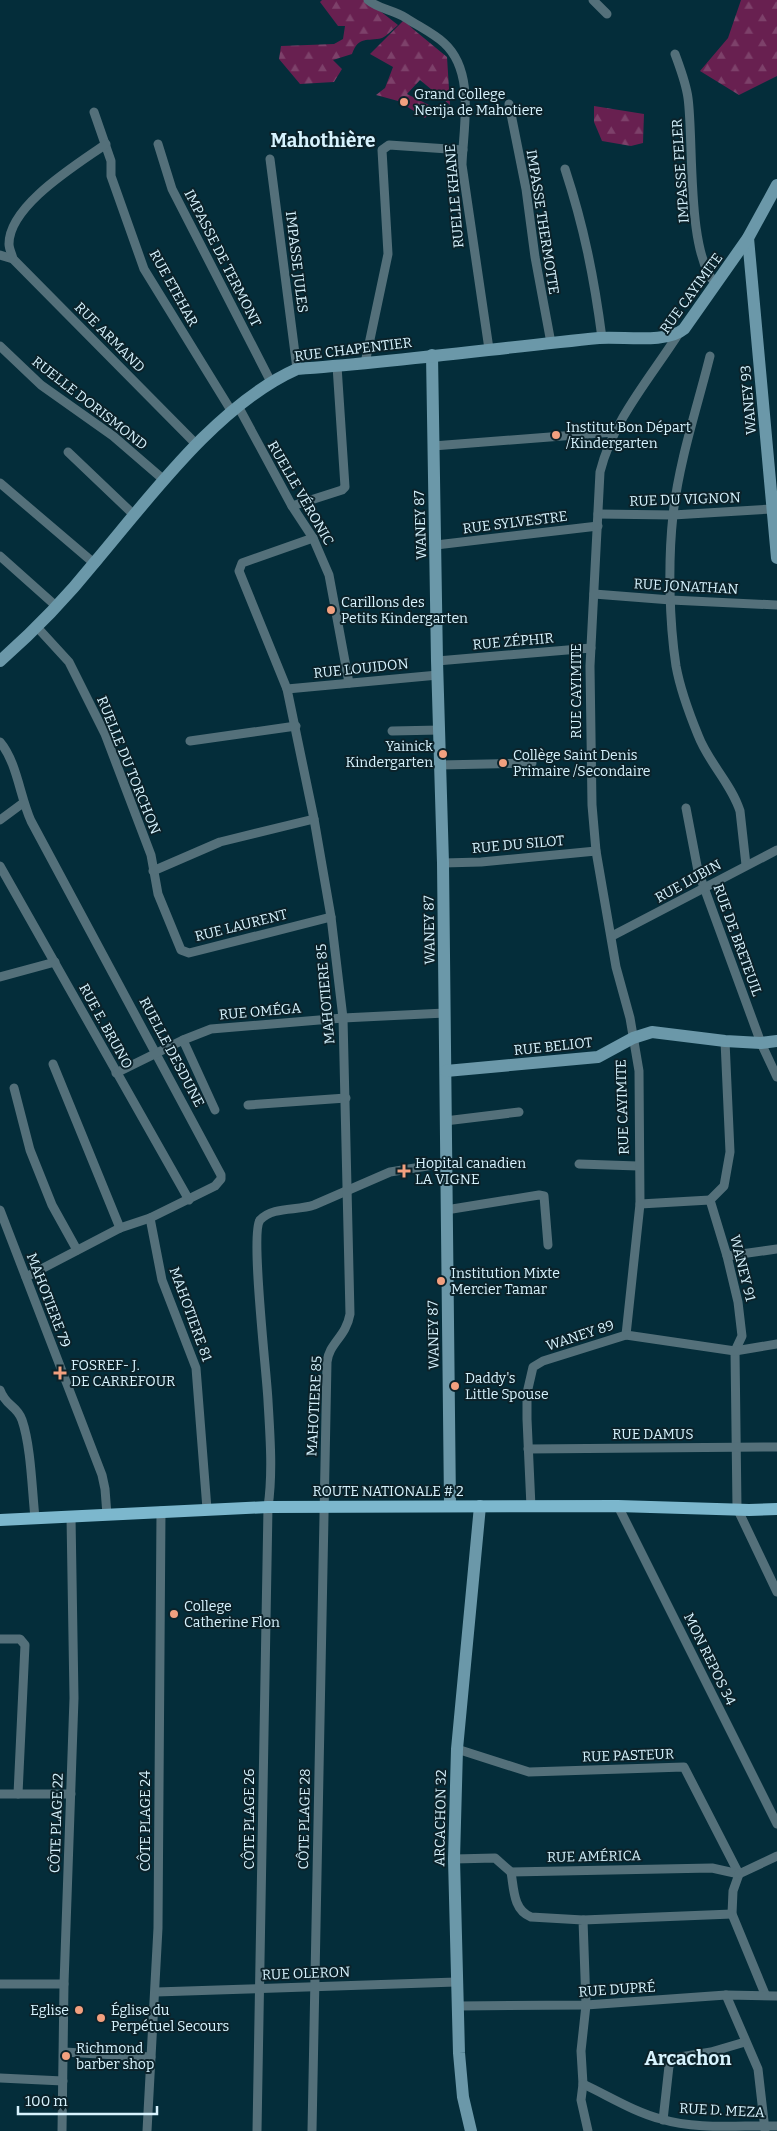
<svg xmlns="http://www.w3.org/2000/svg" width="777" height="2131" viewBox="0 0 777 2131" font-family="Bitter,serif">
<defs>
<pattern id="forest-firs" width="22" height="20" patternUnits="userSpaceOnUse" patternTransform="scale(1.25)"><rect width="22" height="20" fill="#682050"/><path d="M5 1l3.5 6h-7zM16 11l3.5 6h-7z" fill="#7d416a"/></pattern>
</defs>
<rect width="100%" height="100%" fill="#042d3a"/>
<g fill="url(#forest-firs)">
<path d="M322 0H366L398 25C393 29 387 36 382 38 367 42 359 35 352 54L333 60 342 69 334 82 300 84 279 59 281 46 334 44 343 39 345 26H338L320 2Z"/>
<polygon points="741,0 777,0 777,76 739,95 700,71 728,38"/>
<polygon points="404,20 413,29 447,57 450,105 420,80 407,94 435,108 425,118 398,101 376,95 385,88 393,67 370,54"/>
<polygon points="594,106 644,114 643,143 631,146 602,141 594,122"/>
</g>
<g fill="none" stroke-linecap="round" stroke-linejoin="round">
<g stroke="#54707a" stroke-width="9">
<path d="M368 0C378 9 394 10 406 18 418 26 433 33 444 43 476 72 463 128 462 165L489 349"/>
<polyline points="593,0 607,14"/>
<path d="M675 54C680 68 686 83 688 98 694 141 686 254 716 284"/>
<polyline points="509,104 526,189 535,257 551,343"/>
<polyline points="94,112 111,161 111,176 144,269 232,412"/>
<polyline points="158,144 172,189 271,382"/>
<polyline points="270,159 297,369"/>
<path d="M565 169C584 227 594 277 602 338"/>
<polyline points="0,255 13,259 196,444"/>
<path d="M13 259C12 254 9 249 9 244 9 205 78 164 106 144"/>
<polyline points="0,346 41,385 113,436 164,480"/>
<path d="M710 356C697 408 679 461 673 515 668 561 669 620 676 666 680 688 689 713 698 735 708 762 731 783 740 811L746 865"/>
<polyline points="365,363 388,254 382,150 389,145 463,150"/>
<polyline points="238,406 292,506 313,538 329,575 349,683"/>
<polyline points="433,446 614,432"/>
<polyline points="68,452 133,514"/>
<polyline points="0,483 95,564"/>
<polyline points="292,506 342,490 345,487 337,366"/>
<polyline points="598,514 673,515 772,509"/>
<polyline points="436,545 598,526"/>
<polyline points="0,556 56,606"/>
<polyline points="594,594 671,600 777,605"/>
<polyline points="36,626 69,662 105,734 151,855 158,894 181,950 189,953 331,917"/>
<polyline points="437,661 591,648"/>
<polyline points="287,689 438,675"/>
<polyline points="392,731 440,730"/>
<polyline points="190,741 296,726"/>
<path d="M0 742C17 762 20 797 31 821L221 1175V1179L215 1186 150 1218 120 1228 26 1277"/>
<polyline points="440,765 532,763"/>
<polyline points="686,808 698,871 761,1043 777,1077"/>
<polyline points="0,820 23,803"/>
<polyline points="443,863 481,862 596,851"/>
<polyline points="0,866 189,1200"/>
<polyline points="153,871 220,842 314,819"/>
<polyline points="612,936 777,850"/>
<polyline points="0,977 55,962"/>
<polyline points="183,1040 215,1110"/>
<polyline points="725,1041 730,1152 724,1186 710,1200 727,1256 738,1302 742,1336 735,1351 737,1508 777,1592"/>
<polyline points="53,1064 120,1228"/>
<polyline points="116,1073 183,1040 211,1029 343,1018 445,1013"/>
<polyline points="14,1088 30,1150 52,1205 77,1250"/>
<polyline points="248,1105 346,1098"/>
<polyline points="445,1121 519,1112"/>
<polyline points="579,1164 638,1166"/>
<polyline points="640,1204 710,1200"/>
<polyline points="0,1210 102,1475 105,1489 107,1515"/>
<polyline points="446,1210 539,1195 544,1196 548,1245"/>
<polyline points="150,1218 162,1280 196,1368 207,1509"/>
<polyline points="727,1256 777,1249"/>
<path d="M626 1335 640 1204 639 1071 630 1018 616 967 596 851 592 805 590 666 600 472C613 420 651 377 679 333"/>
<path d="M0 1390C6 1407 17 1405 22 1420 31 1446 32 1490 35 1518"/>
<polyline points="528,1449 777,1447"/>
<polyline points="618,1506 777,1824"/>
<polyline points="531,1507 527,1419 527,1393 533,1367 543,1361 626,1335 735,1351 777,1344"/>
<polyline points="0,1639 20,1639 25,1645 18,1794"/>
<polyline points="457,1749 529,1772 684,1767 739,1874"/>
<polyline points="0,1794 71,1794"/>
<polyline points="454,1859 495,1858 511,1872 712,1868 739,1874"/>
<path d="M511 1872C514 1889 513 1910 531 1917L583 1920 586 2005 581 2051 583 2084 581 2100 588 2131"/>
<polyline points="739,1874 733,1891 732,1914 765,1994"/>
<polyline points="739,1874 777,1856"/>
<polyline points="583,1920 732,1914"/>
<polyline points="0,1984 64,1984"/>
<polyline points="156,1992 456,1982"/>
<polyline points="726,1995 758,2069 765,2130"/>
<polyline points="458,2006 586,2005 726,1995 777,1996"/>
<polyline points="64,2052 151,2057"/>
<polyline points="0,2078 63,2081"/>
<path d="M583 2084C609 2096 634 2112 661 2119 697 2130 739 2125 777 2126"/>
<polyline points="663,2120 669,2066 674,2058 711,2052 745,2042"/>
<polyline points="62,2131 64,1984 74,1698 71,1516"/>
<polyline points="147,2131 158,1928 161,1511"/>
<path d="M257 2131 268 1507C273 1473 270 1435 268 1401 267 1376 250 1232 260 1220 273 1206 297 1211 314 1205L390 1172 446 1163"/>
<path d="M312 2131 327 1362C329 1343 346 1337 350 1314L343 1018 331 917 314 819 287 689 239 571 242 563 313 538"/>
</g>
<g stroke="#6b98a9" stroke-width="12">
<polyline points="748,238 777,558"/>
<polyline points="432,355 437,661 443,863 450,1505"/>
<path d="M0 661C34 631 67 597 95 562 150 497 218 404 297 369 398 362 498 348 599 338 623 336 666 344 684 329L748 238 777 185"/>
<polyline points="446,1071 598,1057 633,1038 652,1032 725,1041 761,1043 777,1041"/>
<polyline points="471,2131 463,2097 459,2053 454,1859 457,1749 480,1506"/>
</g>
<polyline stroke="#7cb7cd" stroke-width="12" points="0,1520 268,1507 618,1506 749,1510 777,1509"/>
</g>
<g fill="#f2a07f" stroke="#0b222a" stroke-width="2">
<circle cx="404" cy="102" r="5"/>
<circle cx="556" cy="435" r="5"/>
<circle cx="331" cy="610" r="5"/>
<circle cx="443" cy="754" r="5"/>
<circle cx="503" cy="763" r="5"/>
<path d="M401.5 1163.5h5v5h5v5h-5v5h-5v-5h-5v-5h5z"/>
<circle cx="441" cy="1281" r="5"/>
<path d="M57.5 1365.5h5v5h5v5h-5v5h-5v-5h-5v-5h5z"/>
<circle cx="455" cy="1386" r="5"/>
<circle cx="174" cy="1614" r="5"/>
<circle cx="79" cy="2010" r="5"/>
<circle cx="101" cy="2018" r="5"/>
<circle cx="66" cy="2056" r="5"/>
</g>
<g text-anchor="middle" stroke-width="4" stroke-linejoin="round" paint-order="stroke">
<g font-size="14" fill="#d7f3fe" stroke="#0b222a" text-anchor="start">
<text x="414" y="99">Grand College<tspan x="414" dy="16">Nerija de Mahotiere</tspan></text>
<text x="566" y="432">Institut Bon Départ<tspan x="566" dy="16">/Kindergarten</tspan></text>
<text x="341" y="607">Carillons des<tspan x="341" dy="16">Petits Kindergarten</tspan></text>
<text x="433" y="751" text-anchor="end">Yainick<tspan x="433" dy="16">Kindergarten</tspan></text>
<text x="513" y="760">Collège Saint Denis<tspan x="513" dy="16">Primaire /Secondaire</tspan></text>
<text x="415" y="1168">Hopital canadien<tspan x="415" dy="16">LA VIGNE</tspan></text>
<text x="451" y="1278">Institution Mixte<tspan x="451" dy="16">Mercier Tamar</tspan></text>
<text x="71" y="1370">FOSREF- J.<tspan x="71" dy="16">DE CARREFOUR</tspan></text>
<text x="465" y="1383">Daddy's<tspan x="465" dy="16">Little Spouse</tspan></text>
<text x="184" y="1611">College<tspan x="184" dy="16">Catherine Flon</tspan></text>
<text x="69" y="2015" text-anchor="end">Eglise</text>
<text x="111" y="2015">Église du<tspan x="111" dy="16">Perpétuel Secours</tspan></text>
<text x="76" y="2053">Richmond<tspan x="76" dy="16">barber shop</tspan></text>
</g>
<g font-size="14" fill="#d7f3fe" stroke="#0b222a">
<text transform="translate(680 171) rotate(-94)" y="5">IMPASSE FELER</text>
<text transform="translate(454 196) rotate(-95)" y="5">RUELLE KHANE</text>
<text transform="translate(543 222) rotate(81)" y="5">IMPASSE THERMOTTE</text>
<text transform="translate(223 258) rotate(63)" y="5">IMPASSE DE TERMONT</text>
<text transform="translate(297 262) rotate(83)" y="5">IMPASSE JULES</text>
<text transform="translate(174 288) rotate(61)" y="5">RUE ETEHAR</text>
<text transform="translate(691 293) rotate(-54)" y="5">RUE CAYIMITE</text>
<text transform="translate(110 337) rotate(45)" y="5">RUE ARMAND</text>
<text transform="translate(353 349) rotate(-7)" y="5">RUE CHAPENTIER</text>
<text transform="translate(748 400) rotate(-95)" y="5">WANEY 93</text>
<text transform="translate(90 403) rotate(38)" y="5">RUELLE DORISMOND</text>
<text transform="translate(301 493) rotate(60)" y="5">RUELLE VÉRONIC</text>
<text transform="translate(685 499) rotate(-2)" y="5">RUE DU VIGNON</text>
<text transform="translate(515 522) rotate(-7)" y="5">RUE SYLVESTRE</text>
<text transform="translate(420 525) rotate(-92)" y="5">WANEY 87</text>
<text transform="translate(686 586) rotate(3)" y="5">RUE JONATHAN</text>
<text transform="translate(513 641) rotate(-5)" y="5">RUE ZÉPHIR</text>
<text transform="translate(361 668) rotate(-6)" y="5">RUE LOUIDON</text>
<text transform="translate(576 691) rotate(-90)" y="5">RUE CAYIMITE</text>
<text transform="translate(129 765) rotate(68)" y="5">RUELLE DU TORCHON</text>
<text transform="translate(518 844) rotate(-5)" y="5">RUE DU SILOT</text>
<text transform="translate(688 881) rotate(-29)" y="5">RUE LUBIN</text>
<text transform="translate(241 925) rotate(-14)" y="5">RUE LAURENT</text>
<text transform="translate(429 930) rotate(-91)" y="5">WANEY 87</text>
<text transform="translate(738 940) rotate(70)" y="5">RUE DE BRETEUIL</text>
<text transform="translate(325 994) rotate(-95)" y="5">MAHOTIERE 85</text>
<text transform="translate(260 1011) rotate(-5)" y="5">RUE OMÉGA</text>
<text transform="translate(106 1026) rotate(61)" y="5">RUE E. BRUNO</text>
<text transform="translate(553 1046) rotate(-6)" y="5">RUE BELIOT</text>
<text transform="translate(172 1052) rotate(62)" y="5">RUELLE DESDUNE</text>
<text transform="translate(622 1107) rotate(-92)" y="5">RUE CAYIMITE</text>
<text transform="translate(743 1268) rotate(76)" y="5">WANEY 91</text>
<text transform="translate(49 1300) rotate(69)" y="5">MAHOTIERE 79</text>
<text transform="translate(191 1314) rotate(70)" y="5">MAHOTIERE 81</text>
<text transform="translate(433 1335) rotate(-91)" y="5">WANEY 87</text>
<text transform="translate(580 1335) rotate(-18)" y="5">WANEY 89</text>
<text transform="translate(314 1406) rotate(-87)" y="5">MAHOTIERE 85</text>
<text x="653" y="1439">RUE DAMUS</text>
<text x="388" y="1496">ROUTE NATIONALE # 2</text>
<text transform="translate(710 1659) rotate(64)" y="5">MON REPOS 34</text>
<text transform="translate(628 1755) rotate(-2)" y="5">RUE PASTEUR</text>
<text transform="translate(440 1818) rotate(-89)" y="5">ARCACHON 32</text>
<text transform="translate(249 1819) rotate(-90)" y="5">CÔTE PLAGE 26</text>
<text transform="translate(304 1819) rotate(-89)" y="5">CÔTE PLAGE 28</text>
<text transform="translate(145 1821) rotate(-90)" y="5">CÔTE PLAGE 24</text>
<text transform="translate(56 1823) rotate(-88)" y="5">CÔTE PLAGE 22</text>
<text transform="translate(594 1856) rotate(-1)" y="5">RUE AMÉRICA</text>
<text transform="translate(306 1973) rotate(-2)" y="5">RUE OLERON</text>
<text transform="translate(617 1989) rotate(-4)" y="5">RUE DUPRÉ</text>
<text transform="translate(722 2110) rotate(3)" y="5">RUE D. MEZA</text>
</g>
<g font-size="19" font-weight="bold" fill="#d7f3fe" stroke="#0b222a">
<text x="323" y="147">Mahothière</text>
<text x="688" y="2065">Arcachon</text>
</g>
</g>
<path d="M18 2106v8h139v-8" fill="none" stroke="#d7f3fe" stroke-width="2.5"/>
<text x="25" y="2106" font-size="15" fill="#d7f3fe" stroke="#0b222a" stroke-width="4" paint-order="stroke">100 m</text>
</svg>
